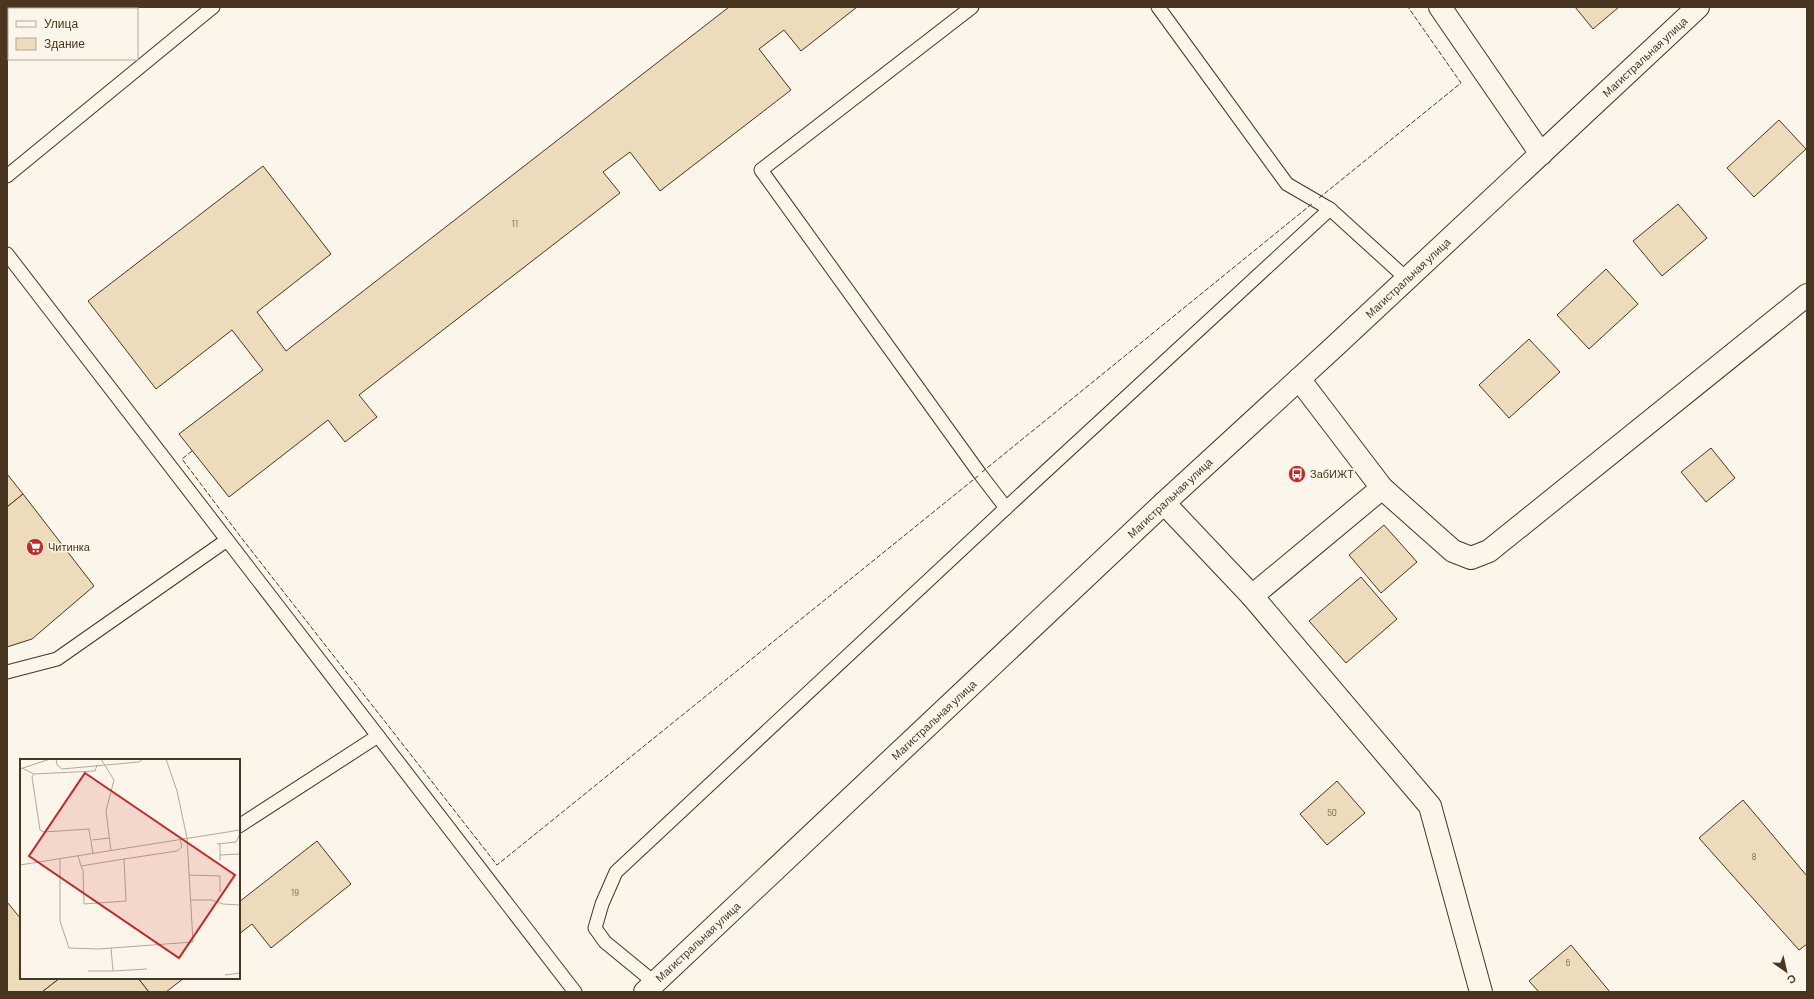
<svg xmlns="http://www.w3.org/2000/svg" width="1814" height="999" viewBox="0 0 1814 999" font-family="Barlow,sans-serif">
<rect width="100%" height="100%" fill="#fbf6e9"/>
<g fill="#ecdcbc" stroke="#4a3520">
<polygon points="729,7 857,7 801,51 784,30 759,49 791,90 660,191 630,152 603,172 620,193 359,395 377,417 345,442 328,420 229,497 179,434 263,370 232,330 156,389 88,301 263,166 331,254 257,312 286,351"/>
<polygon points="1575,7 1619,7 1593,29"/>
<polygon points="1779,120 1806,149 1754,197 1727,168"/>
<polygon points="1678,204 1707,238 1662,276 1633,241"/>
<polygon points="1606,269 1638,304 1589,349 1557,315"/>
<polygon points="1529,339 1560,372 1509,418 1479,385"/>
<polygon points="1711,448 1735,478 1706,502 1681,472"/>
<polygon points="7,474 23,494 7,507"/>
<polygon points="23,494 94,586 32,639 7,647 7,507"/>
<polygon points="1384,525 1417,562 1381,593 1349,555"/>
<polygon points="1361,577 1397,619 1346,663 1309,621"/>
<polygon points="1337,781 1365,813 1327,845 1300,814"/>
<polygon points="1743,800 1807,876 1807,944 1799,950 1699,838"/>
<polygon points="317,841 351,884 271,948 252,924 239,934 239,902"/>
<polygon points="7,902 21,919 21,978 60,978 42,992 7,992"/>
<polygon points="1571,945 1610,992 1539,992 1529,981"/>
<polygon points="60,978 138,978 149,992 42,992"/>
<polygon points="138,978 184,978 166,992 149,992"/>
</g>
<g fill="none" stroke-linecap="round" stroke-linejoin="round">
<defs>
<g id="service">
<polyline points="972,7 761,170 980,474 1006,508 1330,209"/>
<polyline points="1158,7 1287,184 1330,209 1407,279"/>
<polyline points="7,176 213,7"/>
<polyline points="7,254 575,992"/>
<polyline points="7,672 57,659 227,540"/>
<polyline points="239,826 378,736"/>
<polyline points="655,983 605,942 595,928 602,904 616,872 1006,508"/>
</g>
<g id="minor">
<polyline points="1440,7 1541,154"/>
<polyline points="1299,379 1382,488 1453,551 1471,558 1489,551 1807,295"/>
<polyline points="1164,503 1252,596 1430,806 1481,992"/>
<polyline points="1252,596 1382,488"/>
</g>
<polyline id="primary" points="645,992 1164,503 1334,347 1698,7"/>
</defs>
<use href="#service" stroke="#4a3520" stroke-width="15"/>
<use href="#minor" stroke="#4a3520" stroke-width="24"/>
<use href="#primary" stroke="#4a3520" stroke-width="24"/>
<use href="#service" stroke="#fbf6e9" stroke-width="13"/>
<use href="#minor" stroke="#fbf6e9" stroke-width="22"/>
<use href="#primary" stroke="#fbf6e9" stroke-width="22"/>
<g stroke="#4a3520" stroke-width="1" stroke-dasharray="5 2" stroke-linecap="butt">
<polyline points="1319,198 1461,83 1408,7"/>
<polyline points="192,451 182,459 240,536 497,865 978,476"/>
<polyline points="982,472 1313,203"/>
</g>
</g>
<defs>
<symbol id="bus-disc" viewBox="-11 -11 22 22"><circle r="9.5" fill="#c62828" stroke="#fbf6e9"/><path d="M-5-6H5V4H4V6H2V4H-2V6H-4V4H-5ZM-3.5-4V0h7V-4ZM-3.5 1.2v1.5H-2V1.2ZM2 1.2v1.5H3.5V1.2Z" fill="#fff"/></symbol>
<symbol id="supermarket-disc" viewBox="-11 -11 22 22"><circle r="9.5" fill="#c62828" stroke="#fbf6e9"/><path d="M-6-5.5h2.5l.6 2H6L4.5 2H-2.5L-4.4-4H-6ZM-1.5 3.2a1.3 1.3 0 1 0 .1 0ZM3 3.2a1.3 1.3 0 1 0 .1 0Z" fill="#fff"/></symbol>
</defs>
<g fill-rule="evenodd">
<use href="#bus-disc" x="1287" y="464" width="20" height="20"/>
<use href="#supermarket-disc" x="25" y="537" width="20" height="20"/>
</g>
<g text-anchor="middle" stroke-width="3" stroke-linejoin="round" paint-order="stroke">
<g font-size="9" fill="#725f47">
<text x="515" y="227">11</text>
<text x="1332" y="816">50</text>
<text x="1754" y="860">8</text>
<text x="295" y="896">19</text>
<text x="1568" y="966">6</text>
</g>
<g font-size="11" fill="#4a3520" stroke="#fbf6e9">
<text transform="translate(1645 57) rotate(-43)" y="4">Магистральная улица</text>
<text transform="translate(1408 278) rotate(-43)" y="4">Магистральная улица</text>
<text transform="translate(1170 498) rotate(-43)" y="4">Магистральная улица</text>
<text transform="translate(934 720) rotate(-43)" y="4">Магистральная улица</text>
<text transform="translate(698 942) rotate(-43)" y="4">Магистральная улица</text>
</g>
<g font-size="11" fill="#4a3520" stroke="#fbf6e9" text-anchor="start">
<text x="1310" y="478">ЗабИЖТ</text>
<text x="48" y="551">Читинка</text>
</g>
</g>
<g transform="translate(20 759)">
<rect width="220" height="220" fill="#fbf6e9"/>
<path fill="none" stroke="#b4a999" stroke-width="1" d="M36 0 37 6 42 10 119 3 123 0M81 0 94 21 86 52 91 92M2 9 14 15M0 10 30 0M72 81 89 79M197 85 216 83 220 75M200 85V101M73 95 69 70 24 73 20 71 12 18 14 15 75 12 77 6M200 96 220 95M58 97 61 107 63 111 64 145 106 142 104 100 61 107M40 100V162L49 189 78 190 173 183 167 79 157 32 146 0M104 100 157 92 162 88 160 80M0 106 220 71M169 116 200 117V133M171 141H192L203 145 220 146M68 212H93L91 189M93 212 127 210M205 216 220 214"/>
<path fill="#c62828" fill-opacity="0.15" stroke="#c62828" stroke-width="2" d="M65 14 215 116 159 199 9 97Z"/>
<rect width="220" height="220" fill="none" stroke="#4a3520" stroke-width="2"/>
</g>
<rect width="1814" height="999" fill="none" stroke="#4a3520" stroke-width="16"/>
<rect x="8" y="8" width="130" height="52" fill="#fbf6e9" stroke="#b4a999"/>
<rect x="16" y="21" width="20" height="6" fill="#fbf6e9" stroke="#b4a999"/>
<text x="44" y="28" font-size="12" fill="#4a3520">Улица</text>
<rect x="16" y="38" width="20" height="12" fill="#ecdcbc" stroke="#b4a999"/>
<text x="44" y="48" font-size="12" fill="#4a3520">Здание</text>
<g transform="translate(1786 971) rotate(146)" stroke="#fbf6e9" stroke-width="3" paint-order="stroke">
<path d="M0-3L7 15L0 10L-7 15Z" fill="#4a3520"/>
<text y="-6" font-size="11" font-weight="bold" text-anchor="middle" fill="#4a3520">С</text>
</g>
</svg>
